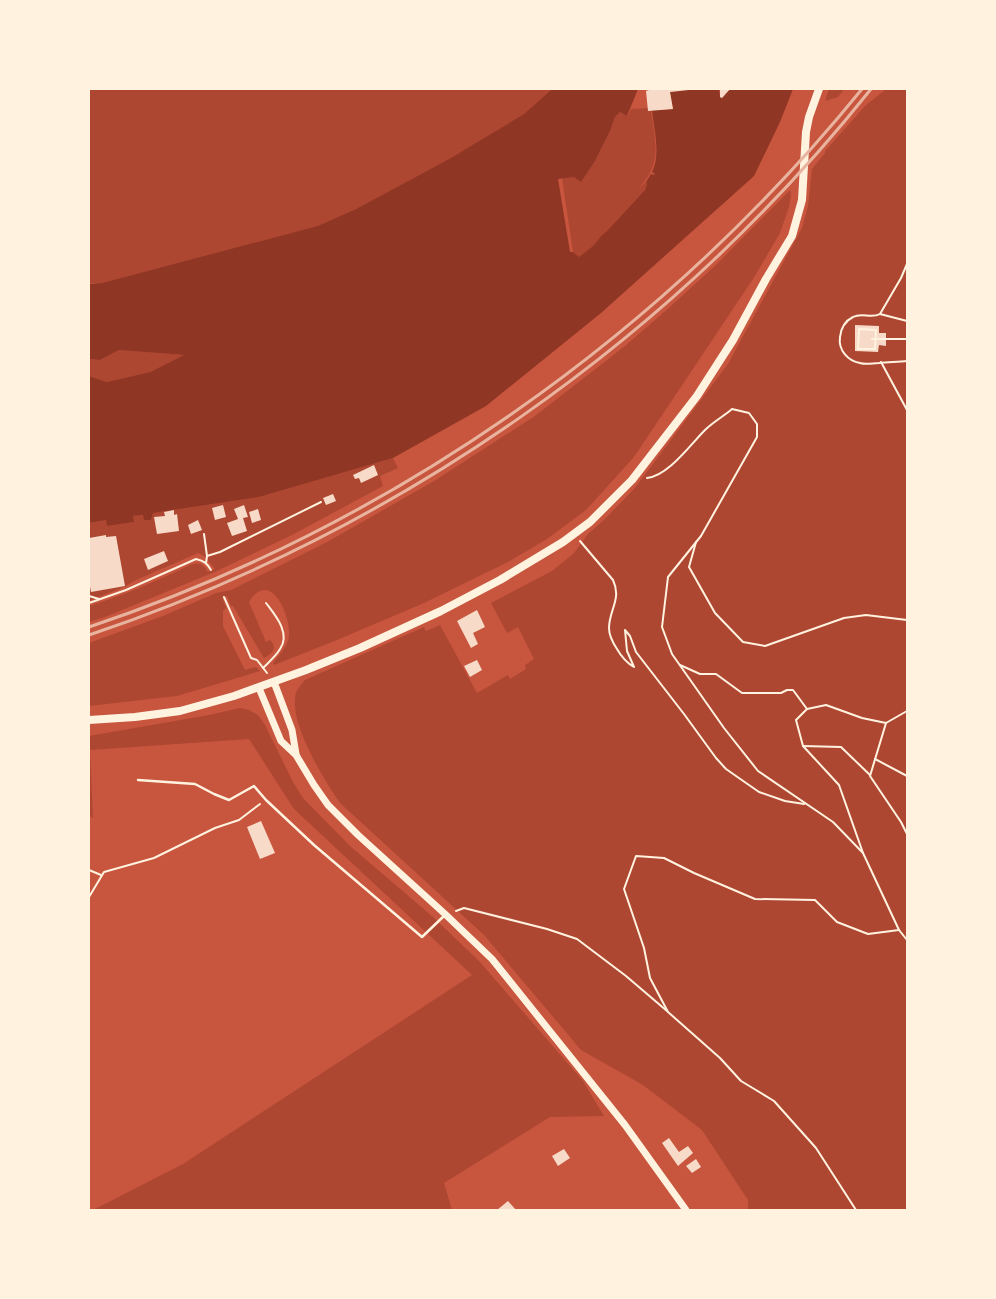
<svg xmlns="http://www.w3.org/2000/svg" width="996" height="1299" viewBox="0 0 996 1299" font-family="'Work Sans',sans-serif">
<rect width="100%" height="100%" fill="#c8553d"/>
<g fill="#ae4732">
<polygon points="89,89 552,89 524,114 449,159 356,209 318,227 102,283 89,283"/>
<polygon points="829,89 844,89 838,97 825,101"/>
<path d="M886 89H907V1210H748V1200L702 1130 643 1085 581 1050 484 935 340 803C324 780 292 727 295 699 295 691 300 686 305 680L424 627 426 631 440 625 477 693 508 675 510 679 526 669 525 665 534 659 518 627 507 633 491 603 552 571 574 553 588 534 604 520 634 489 728 364 802 228 808 206 812 169 825 153V151L865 106Z"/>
<path d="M648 108 651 110C655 143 663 162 639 188L646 182 647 184 645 190 606 232 602 235 593 246 579 257 573 252 562 178 574 177 581 181 595 161 610 131 615 117 620 112 628 116 631 109Z"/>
<path d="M790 190 791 195 789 207 780 233 755 276 634 457 586 510 547 539 508 562 424 603 337 640 274 665 273 663C279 655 288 646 289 636 291 615 270 568 249 602L266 642 270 640C278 648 272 654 264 658L233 606H231L227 596 222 597 226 608 223 611V626L245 670 256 667 260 671 177 696 89 706V643L163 616 216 593 231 590 329 541 434 481 535 416 625 346 671 306 716 265Z"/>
<polygon points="119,350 184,355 150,372 107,382 89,376 89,359 100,360"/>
<path d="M393 458 398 468 380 476 383 486 294 534 217 571 105 617 89 622V606C124 595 157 581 190 565 199 562 203 563 208 572L215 569 204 556 198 553 134 581 126 586 89 601V523L106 520 107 526 133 522V516L143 515 145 520H151L153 513 259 497Z"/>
<polygon points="240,708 249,710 258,715 265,725 293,782 303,798 350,846 433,917 480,962 583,1081 604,1116 550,1117 444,1183 452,1210 93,1210 183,1164 472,975 294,809 249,739 90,750 93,818 89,816 89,736 209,715"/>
</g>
<path fill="#8f3625" d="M552 89H638L627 116 620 112 615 117 610 131 595 161 581 182 574 177 558 179 570 252H573L579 257 593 246 602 235 606 232 645 190 647 184 646 182 651 174 654 175 655 174 652 172C661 154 654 130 652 110L673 109 670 92 700 89H719L720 97 722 98 730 89H793L780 122 754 176 601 313 486 406 393 458 259 497 153 513 151 520H144L143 515 133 516 134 522 107 526 106 520 89 523V376L107 382 150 372 184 355 119 350 100 360 89 359V284L102 283 318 226 356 209 449 159 524 114Z"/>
<g fill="#f7dbc8">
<polygon points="649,89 688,89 688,90 670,92 673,109 648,111 646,91 649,90"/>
<polygon points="720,89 730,89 722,98 720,97"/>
<polygon points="855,325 879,326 879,333 886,333 886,346 879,345 878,352 855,351"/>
<polygon points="374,465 378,475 361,483 359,478 355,479 353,475"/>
<polygon points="333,494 336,501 326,505 323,498"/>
<polygon points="223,505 226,517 215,520 212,508"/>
<polygon points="244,505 248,517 243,518 247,531 232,536 227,523 238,519 234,509"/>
<polygon points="258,509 261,520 252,523 249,512"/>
<polygon points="174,510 174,515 177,514 179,531 157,534 154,517 165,516 164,512"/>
<polygon points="198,520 202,530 191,534 188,525"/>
<polygon points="106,535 106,537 116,536 125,586 91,592 89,581 89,538"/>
<polygon points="164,551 168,561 148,570 144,559"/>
<polygon points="477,610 485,627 473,633 478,644 471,648 457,621"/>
<polygon points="477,660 482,670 470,677 464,666"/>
<polygon points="261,821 275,853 260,859 247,827"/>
<polygon points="669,1138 679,1152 688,1146 693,1153 678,1166 662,1143"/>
<polygon points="564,1149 570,1158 558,1166 552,1156"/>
<polygon points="696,1159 701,1167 692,1173 686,1166"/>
<polygon points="508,1201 516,1210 497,1210"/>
</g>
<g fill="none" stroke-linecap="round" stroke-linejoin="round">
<g stroke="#fff3e0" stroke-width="2">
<polyline points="880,314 901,278 907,264"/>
<polygon points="859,329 876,330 875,349 858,349"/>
<polyline points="872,339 907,339"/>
<path d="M907 361C898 362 888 362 879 363 873 363 866 365 860 363 848 361 838 350 840 337 841 328 845 321 853 317 862 312 871 319 880 314L907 321"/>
<polyline points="907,361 907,353"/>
<polyline points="881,362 907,410"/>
<path d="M647 478C668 476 690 445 705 430 713 422 724 416 732 409L749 413 757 424V437L701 536 668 577 662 627 672 654 724 728 758 771 833 822 863 853"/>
<polyline points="204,534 207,556"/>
<path d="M580 541 613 580C622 599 609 610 609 628 609 636 613 643 617 649 621 656 627 663 634 667L627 651 625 630 630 636 636 652 684 714 716 758 726 769 759 792 785 801 804 804"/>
<polyline points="696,542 689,567 715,613 743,642 765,646 844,618 866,615 907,620"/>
<polyline points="206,563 207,556 220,552 321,502"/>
<polyline points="89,596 99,599"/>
<polyline points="224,597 251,658 257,660 267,673"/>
<path d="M89 603 126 590 196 559C204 561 207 563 211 570"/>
<polyline points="680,665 700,674 716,674 742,693 781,693 787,690 793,690 807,709"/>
<path d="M263 668C269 662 276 656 280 649 291 633 275 615 266 603"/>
<polyline points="907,711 886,723 862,718 826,705 807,709 796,720 803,746 839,785 863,853 899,930 907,940"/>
<polyline points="886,723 870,776 901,822 907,834"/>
<polyline points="803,746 841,747 870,775"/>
<polyline points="875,759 907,776"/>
<polyline points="89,870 101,875"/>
<polyline points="89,897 104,872 154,858 215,828 239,820 260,804"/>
<polyline points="456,911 464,908 547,929 577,939 626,976 667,1011"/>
<polyline points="856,1210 816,1148 774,1101 741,1081 720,1058 668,1012 650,978 644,948 624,889 636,856 664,858 694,873 755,899 815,900 837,922 868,934 899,930"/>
</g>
<polyline stroke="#fff3e0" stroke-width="2.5" points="138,780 195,784 214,794 229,800 254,786 266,800 314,845 422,937 445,915"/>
<g stroke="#fff3e0" stroke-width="7">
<polyline points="274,682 292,730 296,754"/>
<polyline points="259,688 281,741 296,755 314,785 328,805 358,835 445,914 492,959 625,1125 686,1210"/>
</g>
<polyline stroke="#fff3e0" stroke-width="8" points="89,720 135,717 180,711 234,696 306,670 360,648 441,611 500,580 563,542 590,522 632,480 697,396 733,340 766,279 792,236 802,200 806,132 809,117 819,89"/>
<g stroke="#e9b49f" stroke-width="3">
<path d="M89 627C391 526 661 336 862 89"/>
<path d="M89 635C395 532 670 341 871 89"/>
</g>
</g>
<rect width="996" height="1299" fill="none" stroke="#fff3e0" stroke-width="180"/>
</svg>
